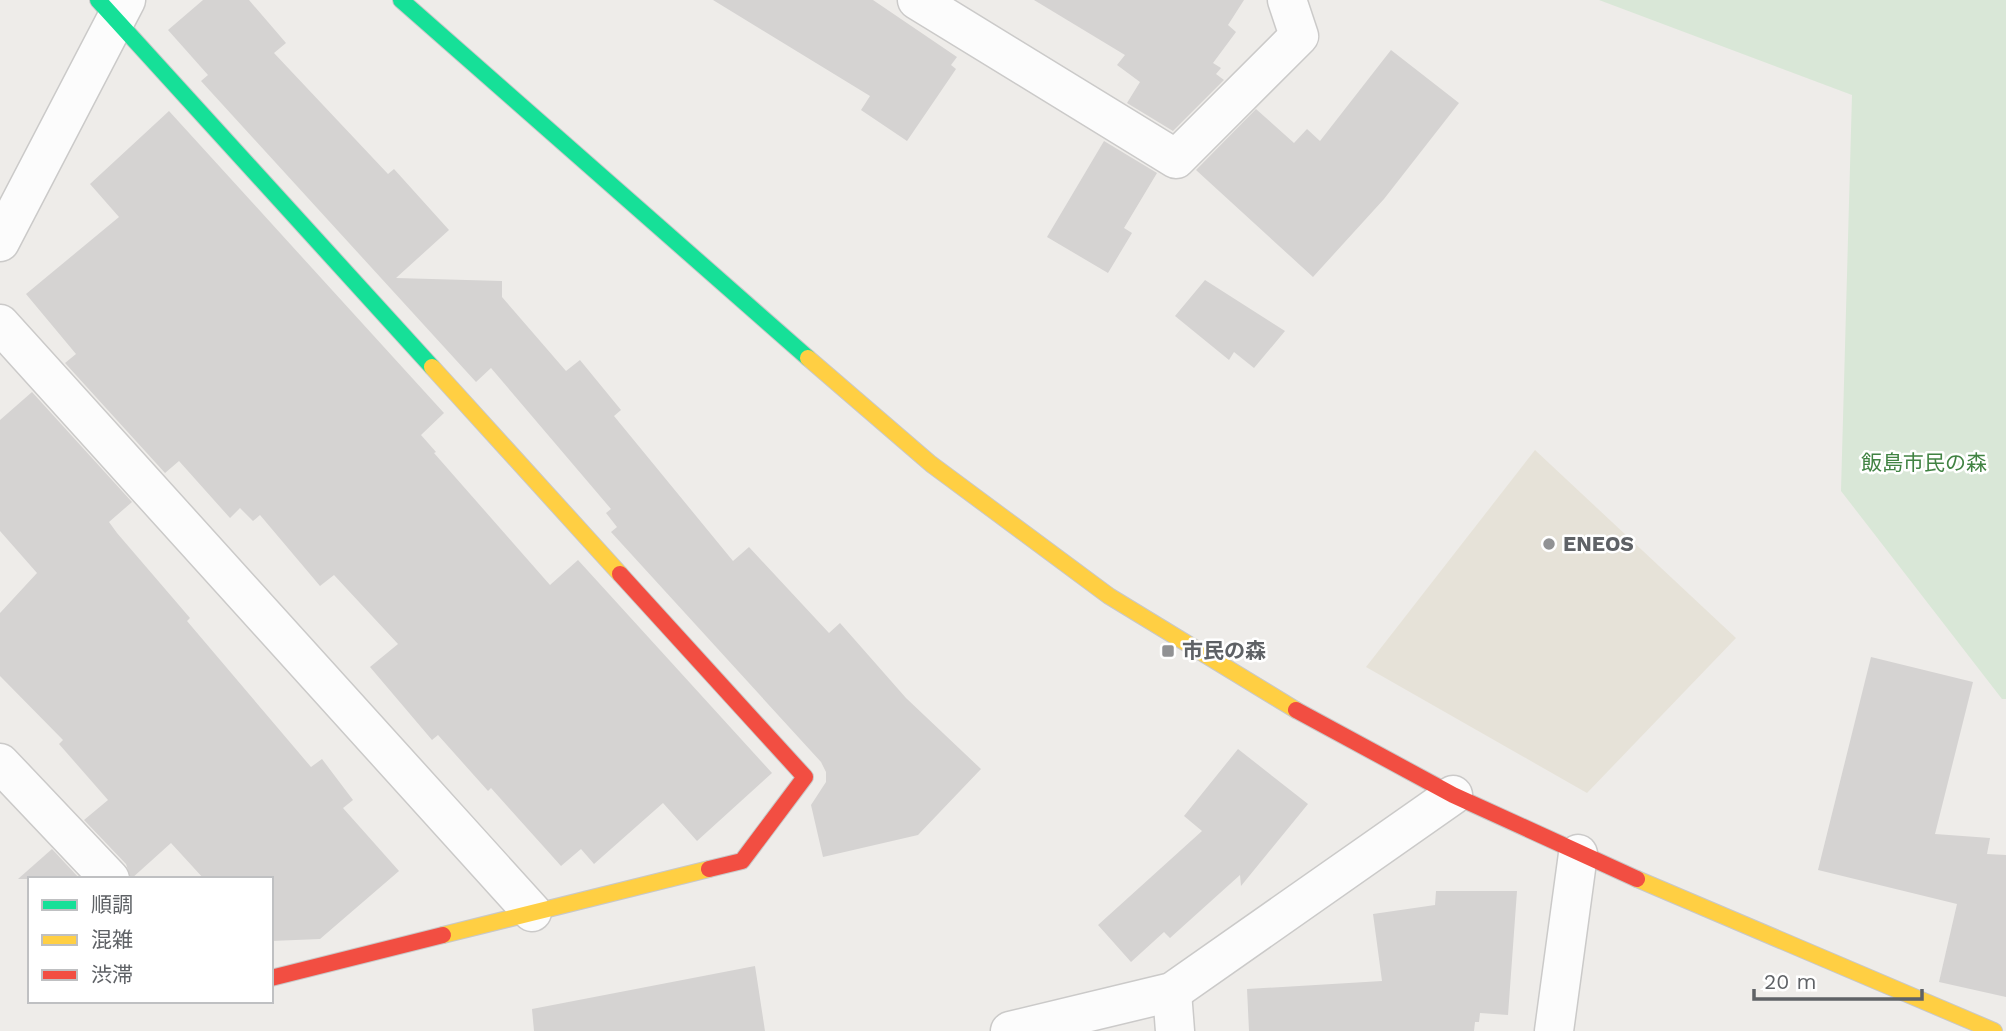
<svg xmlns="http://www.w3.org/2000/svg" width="2006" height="1031" viewBox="0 0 2006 1031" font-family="'Work Sans','Noto Sans JP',sans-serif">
<rect width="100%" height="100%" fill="#eeece9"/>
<polygon fill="#e6e2d8" points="1535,450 1736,638 1587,793 1366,667"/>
<polygon fill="#d9e7d7" points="1599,0 2006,0 2006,699 2002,699 1841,491 1852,95"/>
<g fill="#d5d3d2">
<polygon points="203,0 249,0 286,43 274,53 388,174 394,169 449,230 396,278 502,281 502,297 566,371 580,360 621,410 614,416 733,561 749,547 829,633 840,623 906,698 981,769 918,835 823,857 811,805 826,782 826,772 821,762 611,532 617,527 606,513 611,509 491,368 476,382 201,81 208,75 168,30"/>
<polygon points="713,0 873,0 957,57 951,65 956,69 907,141 861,110 870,96"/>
<polygon points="1034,0 1244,0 1228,25 1236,32 1213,63 1221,68 1216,74 1224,80 1173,131 1127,103 1140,82 1117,65 1125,55"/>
<polygon points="1391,50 1459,103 1384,199 1313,277 1196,170 1256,109 1294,143 1307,129 1320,141"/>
<polygon points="169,111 444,413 421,435 436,452 434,453 550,585 578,560 772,773 697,841 663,803 594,864 581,849 561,866 491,788 488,791 438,735 432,740 370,667 398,644 334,575 320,586 260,515 253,521 240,508 230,518 179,461 165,473 65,363 76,354 26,294 119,217 90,184"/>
<polygon points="1104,141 1157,173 1124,228 1132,233 1108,273 1047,237"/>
<polygon points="1205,280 1285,331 1254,368 1234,352 1229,360 1175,316"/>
<polygon points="32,392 132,502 109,522 117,533 190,618 187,621 311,767 322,759 353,800 343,808 399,871 320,939 271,941 271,879 204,879 171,843 131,879 126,864 84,820 108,800 59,744 63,740 0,676 0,613 37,573 0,531 0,420"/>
<polygon points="1871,657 1973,682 1935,834 1990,838 1987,854 2006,855 2006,997 1939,982 1957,904 1818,870"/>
<polygon points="1238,749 1308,804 1241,886 1240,875 1170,938 1164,932 1131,962 1098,925 1202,831 1184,816"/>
<polygon points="52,849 80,879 18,879"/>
<polygon points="1436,891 1517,891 1508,1015 1480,1013 1479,1022 1475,1022 1474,1031 1249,1031 1247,989 1382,981 1373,914 1435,905"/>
<polygon points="755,966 765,1031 534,1031 532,1009"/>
</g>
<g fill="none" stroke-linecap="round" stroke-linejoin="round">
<defs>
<g id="street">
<polyline points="917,0 1176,159 1299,36 1287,0"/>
<polyline points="0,242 126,0"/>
<polyline points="0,324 532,912"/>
<polyline points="0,763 110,879"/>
<polyline points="1172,992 1175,1031"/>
<polyline points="1010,1031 1172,992 1453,795"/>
<polyline points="1554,1031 1578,854"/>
</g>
<g id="fast">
<polyline points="98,0 432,367"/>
<polyline points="401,0 808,358"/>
</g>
<g id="slow">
<polyline points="808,358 931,464 1109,596 1296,710"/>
<polyline points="432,367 620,574"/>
<polyline points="1637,879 1994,1031"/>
<polyline points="443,935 709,869"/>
</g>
<g id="jam">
<polyline points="620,574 805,777 742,861 709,869"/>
<polyline points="1296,710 1453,795 1637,879"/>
<polyline points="271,978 443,935"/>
</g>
</defs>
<use href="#street" stroke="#cbcac9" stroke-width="41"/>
<use href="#fast" stroke="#c8c8c8" stroke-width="18"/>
<use href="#slow" stroke="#c8c8c8" stroke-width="18"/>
<use href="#jam" stroke="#c8c8c8" stroke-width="18"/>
<use href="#street" stroke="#fcfcfc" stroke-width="38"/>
<use href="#fast" stroke="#16e098" stroke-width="16"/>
<use href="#slow" stroke="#ffcf43" stroke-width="16"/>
<use href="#jam" stroke="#f24e42" stroke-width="16"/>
</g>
<g fill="#919294" stroke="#fff" stroke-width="2.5">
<circle cx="1549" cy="544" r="7"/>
<rect x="1161" y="644" width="14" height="14" rx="3.5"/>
</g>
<g text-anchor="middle" stroke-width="5" stroke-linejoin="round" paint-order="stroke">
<g font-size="21" fill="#418343" stroke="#fff">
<text x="1924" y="470">飯島市民の森</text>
</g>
<g font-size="21" font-weight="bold" fill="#5f6266" stroke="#fff" text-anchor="start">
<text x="1563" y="551">ENEOS</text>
<text x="1182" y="658">市民の森</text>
</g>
</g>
<rect x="28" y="877" width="245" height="126" fill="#ffffff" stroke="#bfc0c2" stroke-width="2"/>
<rect x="42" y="900" width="35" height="10" fill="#16e098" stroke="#bfc0c2" stroke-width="2"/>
<text x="91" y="912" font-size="21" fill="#5f6266">順調</text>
<rect x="42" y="935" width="35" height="10" fill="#ffcf43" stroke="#bfc0c2" stroke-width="2"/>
<text x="91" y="947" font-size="21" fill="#5f6266">混雑</text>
<rect x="42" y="970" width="35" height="10" fill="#f24e42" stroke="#bfc0c2" stroke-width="2"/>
<text x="91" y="982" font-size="21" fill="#5f6266">渋滞</text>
<path d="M1754 989v10h168v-10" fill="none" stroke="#5f6266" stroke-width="3.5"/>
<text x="1764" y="989" font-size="21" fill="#5f6266" stroke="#ffffff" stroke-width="5" paint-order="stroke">20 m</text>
</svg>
